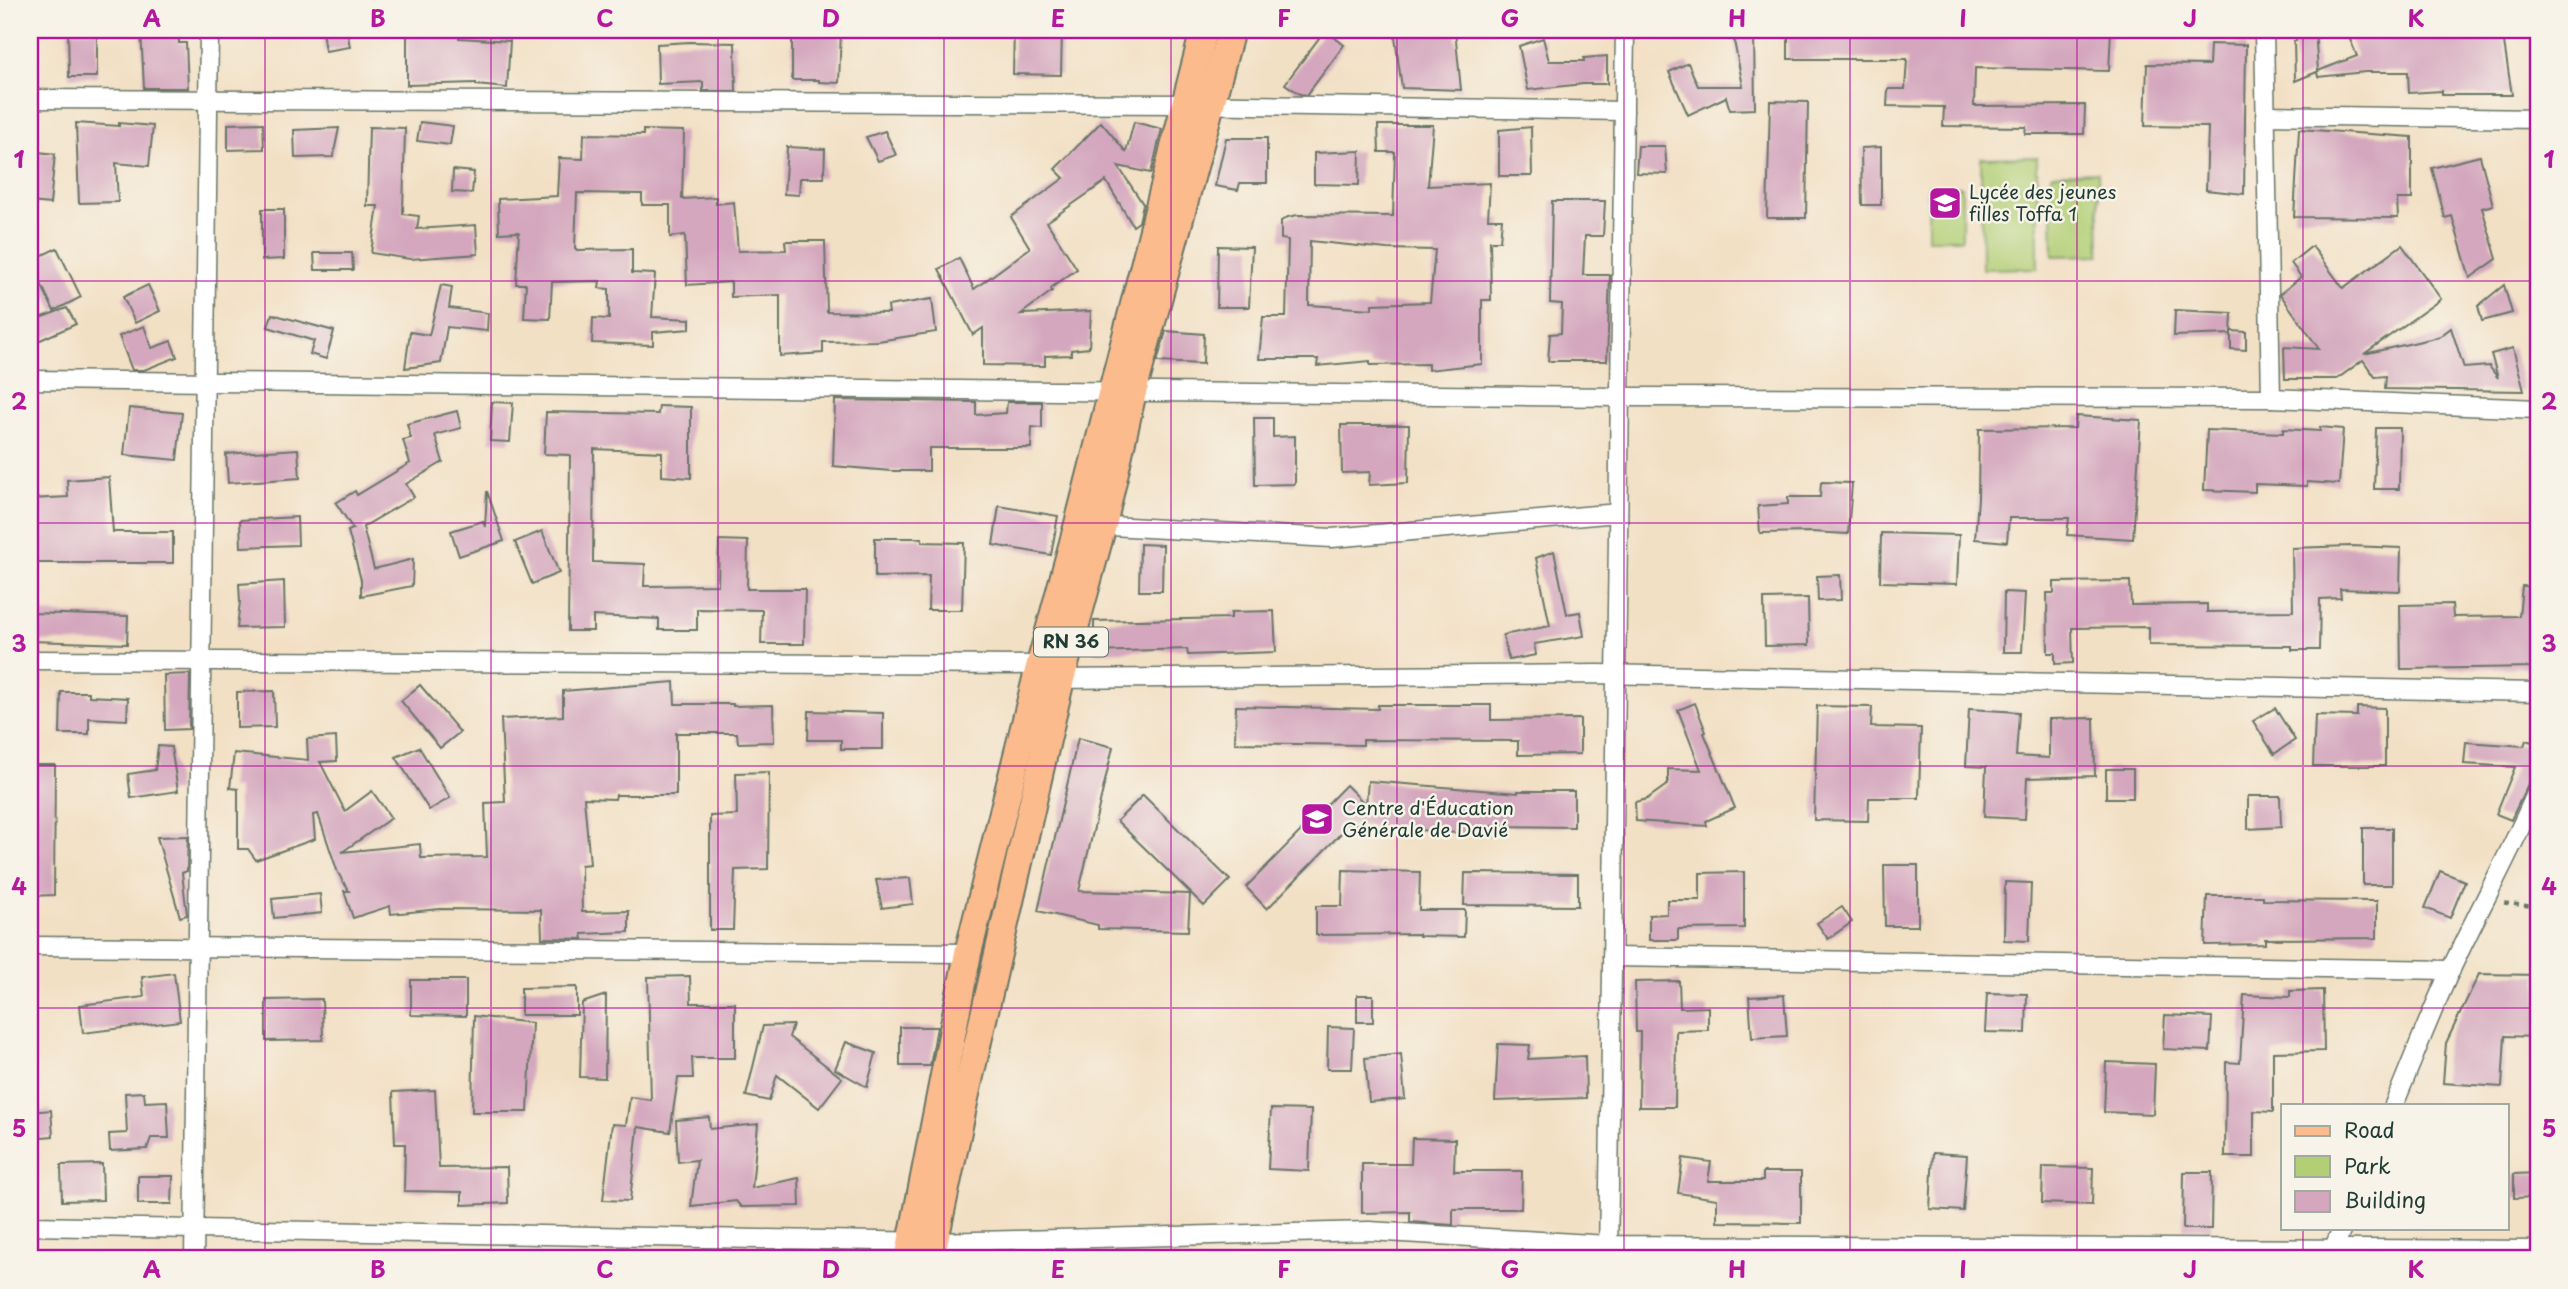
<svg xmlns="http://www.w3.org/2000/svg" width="2568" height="1289" viewBox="0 0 2568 1289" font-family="'Playpen Sans',sans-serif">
<rect width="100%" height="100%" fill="#f7f3e8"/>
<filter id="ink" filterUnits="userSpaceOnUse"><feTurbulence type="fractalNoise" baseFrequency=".0143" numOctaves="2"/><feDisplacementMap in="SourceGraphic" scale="14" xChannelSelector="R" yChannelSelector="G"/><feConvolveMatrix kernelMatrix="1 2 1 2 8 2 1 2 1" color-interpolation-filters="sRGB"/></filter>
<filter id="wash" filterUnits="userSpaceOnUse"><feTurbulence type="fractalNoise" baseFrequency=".00686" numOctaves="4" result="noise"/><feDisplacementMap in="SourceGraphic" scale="28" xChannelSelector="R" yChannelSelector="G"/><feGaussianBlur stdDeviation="1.57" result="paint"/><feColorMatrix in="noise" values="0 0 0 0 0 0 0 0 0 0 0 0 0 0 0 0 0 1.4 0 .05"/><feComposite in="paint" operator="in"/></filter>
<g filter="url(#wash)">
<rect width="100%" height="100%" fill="#f2e0c5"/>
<g fill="#b2cf76" stroke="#688655" stroke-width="2">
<polygon points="2037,157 2038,268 1982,269 1981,158"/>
<polygon points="2098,172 2100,255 2053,256 2051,174"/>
<rect x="1928" y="186" width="34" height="53"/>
</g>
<g id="blocks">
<g fill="#d4a7be" fill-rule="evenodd">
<polygon points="141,30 179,30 179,43 186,43 188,88 144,88"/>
<polygon points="322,30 347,30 350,47 325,51"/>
<polygon points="407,30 459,30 459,38 510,41 507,88 476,85 476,83 407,85"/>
<polygon points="841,30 839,83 819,82 819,80 792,80 792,32"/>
<polygon points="1014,30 1062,30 1061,75 1013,74"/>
<polygon points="1325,30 1344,45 1307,95 1300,94 1285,84"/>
<polygon points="1394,30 1455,30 1461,90 1402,88"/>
<polygon points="1788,30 2081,33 2081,30 2111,30 2109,71 1975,68 1974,106 2085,105 2084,134 2025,134 2026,127 1943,126 1944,107 1887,106 1888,89 1905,89 1907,59 1788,59"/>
<polygon points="2297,30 2315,30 2318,71 2357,56 2346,30 2502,30 2512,95 2442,95 2442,91 2409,93 2408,72 2365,72 2318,77 2317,72 2295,81 2294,41 2296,41"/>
<polygon points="68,31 97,31 97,77 69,77"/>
<polygon points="1754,32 1755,109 1730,110 1726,97 1688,115 1669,72 1688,63 1698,86 1743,86 1734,41"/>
<polygon points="1543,38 1549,61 1584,61 1584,58 1607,56 1607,84 1583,84 1528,90 1519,46"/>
<polygon points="690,42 735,43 736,91 703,91 703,82 658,84 657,44"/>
<polygon points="2210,44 2246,45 2244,194 2206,190 2208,127 2145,126 2147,64 2209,65"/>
<polygon points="1770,101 1808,102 1806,218 1767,218"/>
<polygon points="420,122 453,126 450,145 417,141"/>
<polygon points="1101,122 1126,152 1134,122 1162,129 1151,173 1118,166 1143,204 1139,222 1133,226 1106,181 1047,222 1077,269 1051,288 1052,291 1021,314 1091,311 1089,348 1071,350 1071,355 1045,356 1045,366 983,365 983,328 973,335 939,269 959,258 974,289 1030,248 1011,217 1064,178 1055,169"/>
<polygon points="76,123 119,126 119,123 153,126 149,166 116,163 118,202 79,203"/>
<polygon points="263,123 264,149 228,150 228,124"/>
<path d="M1378 125H1433L1428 186 1490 183 1488 219H1502L1500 241H1490L1491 300H1482V364L1428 370V364L1370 365V361L1317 366 1318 359H1259L1263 317H1286L1288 240 1281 239V221L1288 217 1298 215 1393 216 1395 152H1379ZM1310 241 1387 249 1435 250 1430 302 1372 304V309L1309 305Z"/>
<polygon points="369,127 405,128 403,214 419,216 417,229 476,225 478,254 410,259 371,253 378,206 367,206"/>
<polygon points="1531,127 1532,176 1499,176 1499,130"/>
<polygon points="339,128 333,157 295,158 294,130"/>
<polygon points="2299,129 2412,137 2412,199 2397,199 2398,218 2294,217"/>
<polygon points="643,130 684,131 682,199 716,197 716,204 734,202 738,251 786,250 785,241 825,241 827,312 889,313 888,306 932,299 936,332 878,341 823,342 823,353 780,356 780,295 731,297 731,282 687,285 685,235 670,237 670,205 642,205 642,194 577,193 575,248 577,250 632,249 632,273 655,274 652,317 690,319 690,329 653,332 653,345 592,343 593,318 609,319 609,289 599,288 600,281 552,282 550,319 524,318 526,284 516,284 519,232 499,233 498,199 557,196 559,158 583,159 584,134 643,135"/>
<polygon points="885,131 896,155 878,161 866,137"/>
<polygon points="1226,138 1267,138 1267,183 1240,183 1238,190 1215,186"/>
<polygon points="1638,146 1665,146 1667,174 1636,173"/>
<polygon points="787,147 825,149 824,178 800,178 799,195 784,194"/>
<polygon points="1881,147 1881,205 1862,205 1861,148"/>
<polygon points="30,151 55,154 50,204 30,202"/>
<polygon points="1360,151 1359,185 1314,184 1314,153"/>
<polygon points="2480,156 2493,205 2482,208 2497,259 2470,278 2452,216 2445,218 2432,168"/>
<polygon points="453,170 474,172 472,193 452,192"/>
<polygon points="1552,201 1605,201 1603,236 1585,236 1583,275 1610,275 1607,361 1548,361 1550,334 1561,333 1562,304 1550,303"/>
<polygon points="262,209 284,209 284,259 262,260"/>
<polygon points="2402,245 2441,299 2364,354 2439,337 2451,328 2464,368 2489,366 2498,378 2491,354 2513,348 2524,391 2385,389 2386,376 2375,377 2363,360 2337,379 2285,379 2284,347 2319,349 2280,294 2301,277 2291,263 2312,246 2343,288"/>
<polygon points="1218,246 1252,247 1249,307 1217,307"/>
<polygon points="57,248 81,297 54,311 30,261"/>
<polygon points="314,253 352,253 353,270 315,270"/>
<polygon points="148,285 160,311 135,323 123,297"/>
<polygon points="441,285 452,287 449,308 488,313 487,331 447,327 441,363 405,368 410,332 429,335"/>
<polygon points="2504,285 2512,313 2482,321 2478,306"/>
<polygon points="67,308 76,324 38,341 34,320"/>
<polygon points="2175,310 2232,313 2231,334 2174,336"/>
<polygon points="272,314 334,331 326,359 310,354 314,341 268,327"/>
<polygon points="144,326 152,348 171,341 177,357 144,370 132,370 119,336"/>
<polygon points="1166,331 1204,334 1203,364 1157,362"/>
<polygon points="2231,331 2246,332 2246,350 2231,349"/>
<polygon points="835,400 976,402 976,415 1006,413 1007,402 1042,402 1042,428 1032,427 1031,448 929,448 929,471 891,471 833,466"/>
<polygon points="492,402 513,403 510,442 490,441"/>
<polygon points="659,406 691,407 691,478 662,476 662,452 594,449 593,562 645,564 644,586 718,585 719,540 748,541 747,589 805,589 804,644 761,644 762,610 697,609 697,630 659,630 659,619 593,616 593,631 568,631 570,455 544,454 546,412 658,414"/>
<polygon points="129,408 182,413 177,460 124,455"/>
<polygon points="457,411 461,428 435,435 443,462 406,484 414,497 363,527 374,569 413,559 412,586 361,596 361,580 348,531 353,529 336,503 355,491 357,495 410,463 403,440 411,438 407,424"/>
<polygon points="2076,416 2141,420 2133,539 2067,535 2069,518 2009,518 2007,542 1975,539 1978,498 1979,429 2075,428"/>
<polygon points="1254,418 1273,418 1273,437 1295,436 1295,484 1255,485"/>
<polygon points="1341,425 1409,425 1408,483 1369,485 1370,472 1342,473"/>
<polygon points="2320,427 2343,429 2339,484 2307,482 2307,486 2255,484 2255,492 2204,490 2207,430 2283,433 2283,429 2320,431"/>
<polygon points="2376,428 2400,428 2399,489 2374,489"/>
<polygon points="298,449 300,478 228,483 226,454"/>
<polygon points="109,477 113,532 173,532 173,563 30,563 30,499 68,497 67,480"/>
<polygon points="1821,482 1852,483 1848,534 1811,532 1760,533 1758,506 1788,504 1788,497 1820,497"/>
<polygon points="487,491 504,541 459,556 451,531 483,521 485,527"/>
<polygon points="999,506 1058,516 1051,555 993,545"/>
<polygon points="297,517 298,545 241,547 240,520"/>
<polygon points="542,531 559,573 532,584 515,542"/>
<polygon points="1881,533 1959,535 1957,584 1880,582"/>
<polygon points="875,538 922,538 922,542 964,543 962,610 928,610 929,576 875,577"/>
<polygon points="1140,544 1163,545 1162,591 1139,591"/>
<polygon points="2351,546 2401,548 2400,591 2340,589 2341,598 2320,599 2319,650 2292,650 2292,646 2149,645 2149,627 2072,628 2073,663 2055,664 2055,653 2048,653 2047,593 2054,593 2054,582 2130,581 2131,605 2207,604 2207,612 2293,611 2292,548"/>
<polygon points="1554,551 1567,614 1580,612 1584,636 1534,644 1536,655 1509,660 1503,635 1550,626 1536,558"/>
<polygon points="1840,575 1841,600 1818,601 1817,576"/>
<polygon points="284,581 285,627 237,628 240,602 239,584"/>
<polygon points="2522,586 2538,587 2538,667 2401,669 2400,605 2452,604 2453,617 2519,616"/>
<polygon points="2004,592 2025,593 2022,652 2003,652"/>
<polygon points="1808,598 1809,645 1765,646 1764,599"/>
<polygon points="1274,611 1276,652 1188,655 1187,649 1094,652 1094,621 1231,618 1231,612"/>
<polygon points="30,613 128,616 127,644 30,641"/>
<polygon points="190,674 189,729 165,730 164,675"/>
<polygon points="674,682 675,704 733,704 733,706 773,705 774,742 738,743 737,733 676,733 676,795 616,795 615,799 584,798 590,864 581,865 582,912 629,911 629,932 582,934 583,939 542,938 541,910 440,909 391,914 390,906 353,918 344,891 349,891 338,873 318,814 313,815 315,839 256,860 248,849 238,849 238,789 230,788 234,753 308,760 307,739 336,737 337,761 320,762 345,811 372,791 391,818 342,852 420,844 421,858 487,857 485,803 505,802 501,719 563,716 563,691"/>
<polygon points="420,685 460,732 440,748 401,701"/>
<polygon points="274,691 275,727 237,728 237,692"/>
<polygon points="61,692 89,692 89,696 128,698 127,720 89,718 89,734 60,734"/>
<polygon points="1695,703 1706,732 1704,733 1735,808 1706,821 1707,826 1636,821 1635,802 1647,799 1668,784 1668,769 1701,770 1678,710"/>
<polygon points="1378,705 1491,705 1491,720 1580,719 1580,754 1518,755 1518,741 1363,740 1363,745 1235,743 1236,706 1378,709"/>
<polygon points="1817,706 1872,707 1871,727 1921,728 1919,798 1869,798 1868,821 1814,820"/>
<polygon points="2357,707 2385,708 2385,766 2313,766 2315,715 2357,716"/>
<polygon points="2275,708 2295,740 2274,754 2253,721"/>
<polygon points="1969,709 2019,712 2016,756 2049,758 2049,719 2094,718 2095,776 2027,778 2025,819 1984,817 1986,767 1966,766"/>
<polygon points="809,711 883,713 883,749 841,749 841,740 808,740"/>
<polygon points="1078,738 1113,747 1079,891 1190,894 1188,931 1098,929 1098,925 1038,911"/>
<polygon points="2526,740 2538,744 2538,778 2528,784 2511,820 2496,814 2515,767 2464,764 2466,742 2524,746"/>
<polygon points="158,746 171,747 178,791 131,798 128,774 155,770"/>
<polygon points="419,747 450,798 429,810 396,757"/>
<polygon points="30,765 55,765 54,895 31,896"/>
<rect x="2106" y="769" width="27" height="29"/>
<polygon points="769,772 768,869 735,870 733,930 710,930 710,816 737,815 736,773"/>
<polygon points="1368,781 1518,793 1518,791 1574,791 1574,827 1492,826 1491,836 1350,824 1267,909 1246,887 1346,785 1366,805"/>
<polygon points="1143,795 1230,880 1204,906 1117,821"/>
<polygon points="2248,796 2280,796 2281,827 2248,829"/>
<rect x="2363" y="828" width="29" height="57"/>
<polygon points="188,836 187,871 182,873 187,915 180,917 157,837"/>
<polygon points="1884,865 1918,865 1918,926 1885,926"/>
<polygon points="1343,870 1420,872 1419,910 1465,910 1464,937 1419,936 1419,934 1316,935 1316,906 1342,906"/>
<polygon points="2440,871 2465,881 2450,918 2425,908"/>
<polygon points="1744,872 1744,928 1678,929 1678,940 1649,940 1649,915 1667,914 1667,900 1700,900 1700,873"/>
<polygon points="1465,873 1578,874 1578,906 1464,905"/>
<polygon points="910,878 913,904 882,908 876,880"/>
<polygon points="2005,882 2031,883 2029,941 2004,940"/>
<polygon points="320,894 322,913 274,918 272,899"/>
<polygon points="2207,896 2263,896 2263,900 2377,901 2377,938 2265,939 2265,944 2205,945"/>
<polygon points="1842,907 1852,922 1828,939 1817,923"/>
<polygon points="174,973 180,1021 83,1033 80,1005 144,997 142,977"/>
<polygon points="2479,974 2538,975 2538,1037 2505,1036 2502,1087 2443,1083 2446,1043"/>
<polygon points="690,976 691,1003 735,1003 735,1058 692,1058 693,1078 678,1078 670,1132 638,1127 630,1201 603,1200 612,1124 626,1125 630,1097 651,1100 648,977"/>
<polygon points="411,980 466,980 466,1016 411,1015"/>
<polygon points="1679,981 1680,1008 1708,1007 1708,1030 1676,1031 1675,1107 1639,1107 1640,1032 1636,1032 1635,982"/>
<polygon points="577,987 577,1015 521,1015 521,988"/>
<polygon points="2323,990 2324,1051 2273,1052 2273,1112 2254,1111 2254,1157 2225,1157 2226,1062 2240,1063 2244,995 2290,997 2290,991"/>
<polygon points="1987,993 2027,994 2026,1033 1985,1032"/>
<polygon points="606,995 605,1078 580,1077 582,1003"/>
<rect x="1357" y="995" width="16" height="27"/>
<polygon points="1784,995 1787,1036 1752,1038 1749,997"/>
<polygon points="322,999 323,1040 266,1041 266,1000"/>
<polygon points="2165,1015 2212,1017 2210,1051 2163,1049"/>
<polygon points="474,1016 532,1023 528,1112 472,1112"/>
<polygon points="793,1025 789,1037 842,1078 819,1108 777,1075 769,1101 746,1096 763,1026"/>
<polygon points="900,1027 937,1027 930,1066 900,1066"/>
<polygon points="1328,1027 1354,1028 1352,1069 1327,1069"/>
<polygon points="846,1042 876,1053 867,1087 835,1069"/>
<polygon points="1498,1044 1530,1045 1528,1059 1585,1056 1586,1098 1495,1101"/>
<polygon points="1401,1054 1405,1099 1369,1102 1365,1058"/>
<polygon points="2106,1062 2155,1064 2153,1114 2104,1112"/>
<polygon points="435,1090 439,1168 507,1167 508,1203 462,1205 462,1192 404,1191 405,1144 395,1144 393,1092"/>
<polygon points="144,1092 145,1102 167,1101 169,1138 151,1138 147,1149 110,1151 109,1134 127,1133 125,1093"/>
<polygon points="1271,1109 1311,1110 1309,1171 1268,1169"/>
<polygon points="51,1110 53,1136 30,1138 30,1112"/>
<polygon points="709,1117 710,1129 758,1124 752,1188 799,1178 800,1206 741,1207 736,1201 691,1206 697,1160 678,1162 676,1120"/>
<polygon points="1412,1138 1455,1139 1454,1171 1522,1171 1521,1209 1453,1209 1453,1225 1410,1222 1410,1212 1362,1213 1362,1164 1411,1164"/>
<polygon points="1933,1153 1967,1155 1963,1211 1930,1209"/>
<polygon points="1683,1158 1711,1162 1708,1181 1763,1181 1763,1172 1801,1172 1801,1223 1717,1222 1717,1199 1678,1193"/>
<polygon points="102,1164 103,1200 62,1201 61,1165"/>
<polygon points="2043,1167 2093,1168 2092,1205 2042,1203"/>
<polygon points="2184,1172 2212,1172 2211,1229 2183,1229"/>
<polygon points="2538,1173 2538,1197 2514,1198 2514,1174"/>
<polygon points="138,1176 173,1176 172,1204 138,1204"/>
</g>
</g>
</g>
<g filter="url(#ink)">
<use href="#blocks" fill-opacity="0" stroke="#697667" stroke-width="2"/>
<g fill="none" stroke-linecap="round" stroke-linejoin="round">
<defs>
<g id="street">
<polyline points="2264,30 2271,398"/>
<polyline points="30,99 1185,104 1624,111"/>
<polyline points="2265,115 2538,119"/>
<polyline points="30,380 1619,397 2271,398 2538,409"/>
<polyline points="1092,525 1332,538 1618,513"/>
<polyline points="30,660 1041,665"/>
<polyline points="1051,679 1598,674 2538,692"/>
<polyline points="30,946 968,953"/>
<polyline points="1612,957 2451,970"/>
<path d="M2394 1105C2413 1059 2431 1012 2452 967 2480 907 2512 850 2538 789"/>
<polyline points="30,1226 934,1242 1369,1231 1608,1245 2538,1250"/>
<polyline points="2330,1257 2342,1228"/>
<polyline points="194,1259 209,30"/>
<polyline points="1608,1259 1625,30"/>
</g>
<g id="primary">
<polyline points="908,1259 968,953 1036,679 1078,524 1204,30"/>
<polyline points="931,1259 965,1098 1061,679 1103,525 1133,392 1231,30"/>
</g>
</defs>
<use href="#street" stroke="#697667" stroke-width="21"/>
<use href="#primary" stroke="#697667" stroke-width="30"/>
<g stroke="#697667" stroke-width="3.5" stroke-dasharray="5 5" stroke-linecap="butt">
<polyline points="2006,33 2006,30"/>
<polyline points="2504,903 2538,907"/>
</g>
<use href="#street" stroke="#fff" stroke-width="18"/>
<use href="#primary" stroke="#fbbb8d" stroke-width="26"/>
</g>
</g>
<path fill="none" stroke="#b5179e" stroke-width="2" stroke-opacity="0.55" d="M265 30V1259M491 30V1259M718 30V1259M944 30V1259M1171 30V1259M1397 30V1259M1624 30V1259M1850 30V1259M2077 30V1259M2303 30V1105M30 281H2538M30 523H2538M30 766H2538M30 1008H2538M2303 1228V1259"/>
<defs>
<symbol id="school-square" viewBox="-11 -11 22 22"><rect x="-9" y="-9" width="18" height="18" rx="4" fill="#b5179e" stroke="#f7f3e8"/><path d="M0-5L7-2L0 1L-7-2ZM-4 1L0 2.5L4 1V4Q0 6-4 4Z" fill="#fff"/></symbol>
</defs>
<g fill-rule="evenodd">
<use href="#school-square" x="1926" y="184" width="38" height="38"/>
<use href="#school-square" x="1298" y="800" width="38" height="38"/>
</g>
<g text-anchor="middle" stroke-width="5" stroke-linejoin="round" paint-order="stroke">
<rect fill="#f7f3e8" stroke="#60746a" stroke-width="2" x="1034" y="627.5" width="74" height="29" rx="5"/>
<g font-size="18" font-weight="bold" fill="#1f3d34">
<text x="1071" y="648">RN 36</text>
</g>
<g font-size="19" fill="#1f3d34" stroke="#f7f3e8" text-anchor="start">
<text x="1969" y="199">Lycée des jeunes<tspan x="1969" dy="22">filles Toffa 1</tspan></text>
<text x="1342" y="815">Centre d'Éducation<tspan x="1342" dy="22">Générale de Davié</tspan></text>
</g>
</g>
<rect width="2568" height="1289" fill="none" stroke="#f7f3e8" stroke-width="77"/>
<rect x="2281" y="1104" width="228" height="126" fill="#f7f3e8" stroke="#a1aaa0" stroke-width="2"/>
<rect x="2295" y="1126" width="35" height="10" fill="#fbbb8d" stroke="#a1aaa0" stroke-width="2"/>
<text x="2344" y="1138" font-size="21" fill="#1f3d34">Road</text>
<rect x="2295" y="1156" width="35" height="21" fill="#b2cf76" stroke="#a1aaa0" stroke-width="2"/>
<text x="2344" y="1174" font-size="21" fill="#1f3d34">Park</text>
<rect x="2295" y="1191" width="35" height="21" fill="#d4a7be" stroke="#a1aaa0" stroke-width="2"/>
<text x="2344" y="1208" font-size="21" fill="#1f3d34">Building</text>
<rect x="38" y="38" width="2492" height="1212" fill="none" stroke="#b5179e" stroke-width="2.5"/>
<g font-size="23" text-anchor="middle" font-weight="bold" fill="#b5179e">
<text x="152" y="27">A</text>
<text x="378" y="27">B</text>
<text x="605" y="27">C</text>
<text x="831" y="27">D</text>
<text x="1058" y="27">E</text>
<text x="1284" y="27">F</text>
<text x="1510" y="27">G</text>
<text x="1737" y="27">H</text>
<text x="1963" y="27">I</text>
<text x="2190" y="27">J</text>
<text x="2416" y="27">K</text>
<text x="19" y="168">1</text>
<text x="2549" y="168">1</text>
<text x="19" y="410">2</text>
<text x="2549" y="410">2</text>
<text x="19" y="652">3</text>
<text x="2549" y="652">3</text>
<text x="19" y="895">4</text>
<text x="2549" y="895">4</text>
<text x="19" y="1137">5</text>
<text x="2549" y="1137">5</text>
<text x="152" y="1278">A</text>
<text x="378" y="1278">B</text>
<text x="605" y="1278">C</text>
<text x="831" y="1278">D</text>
<text x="1058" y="1278">E</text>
<text x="1284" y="1278">F</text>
<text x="1510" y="1278">G</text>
<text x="1737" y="1278">H</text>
<text x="1963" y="1278">I</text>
<text x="2190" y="1278">J</text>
<text x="2416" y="1278">K</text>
</g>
</svg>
